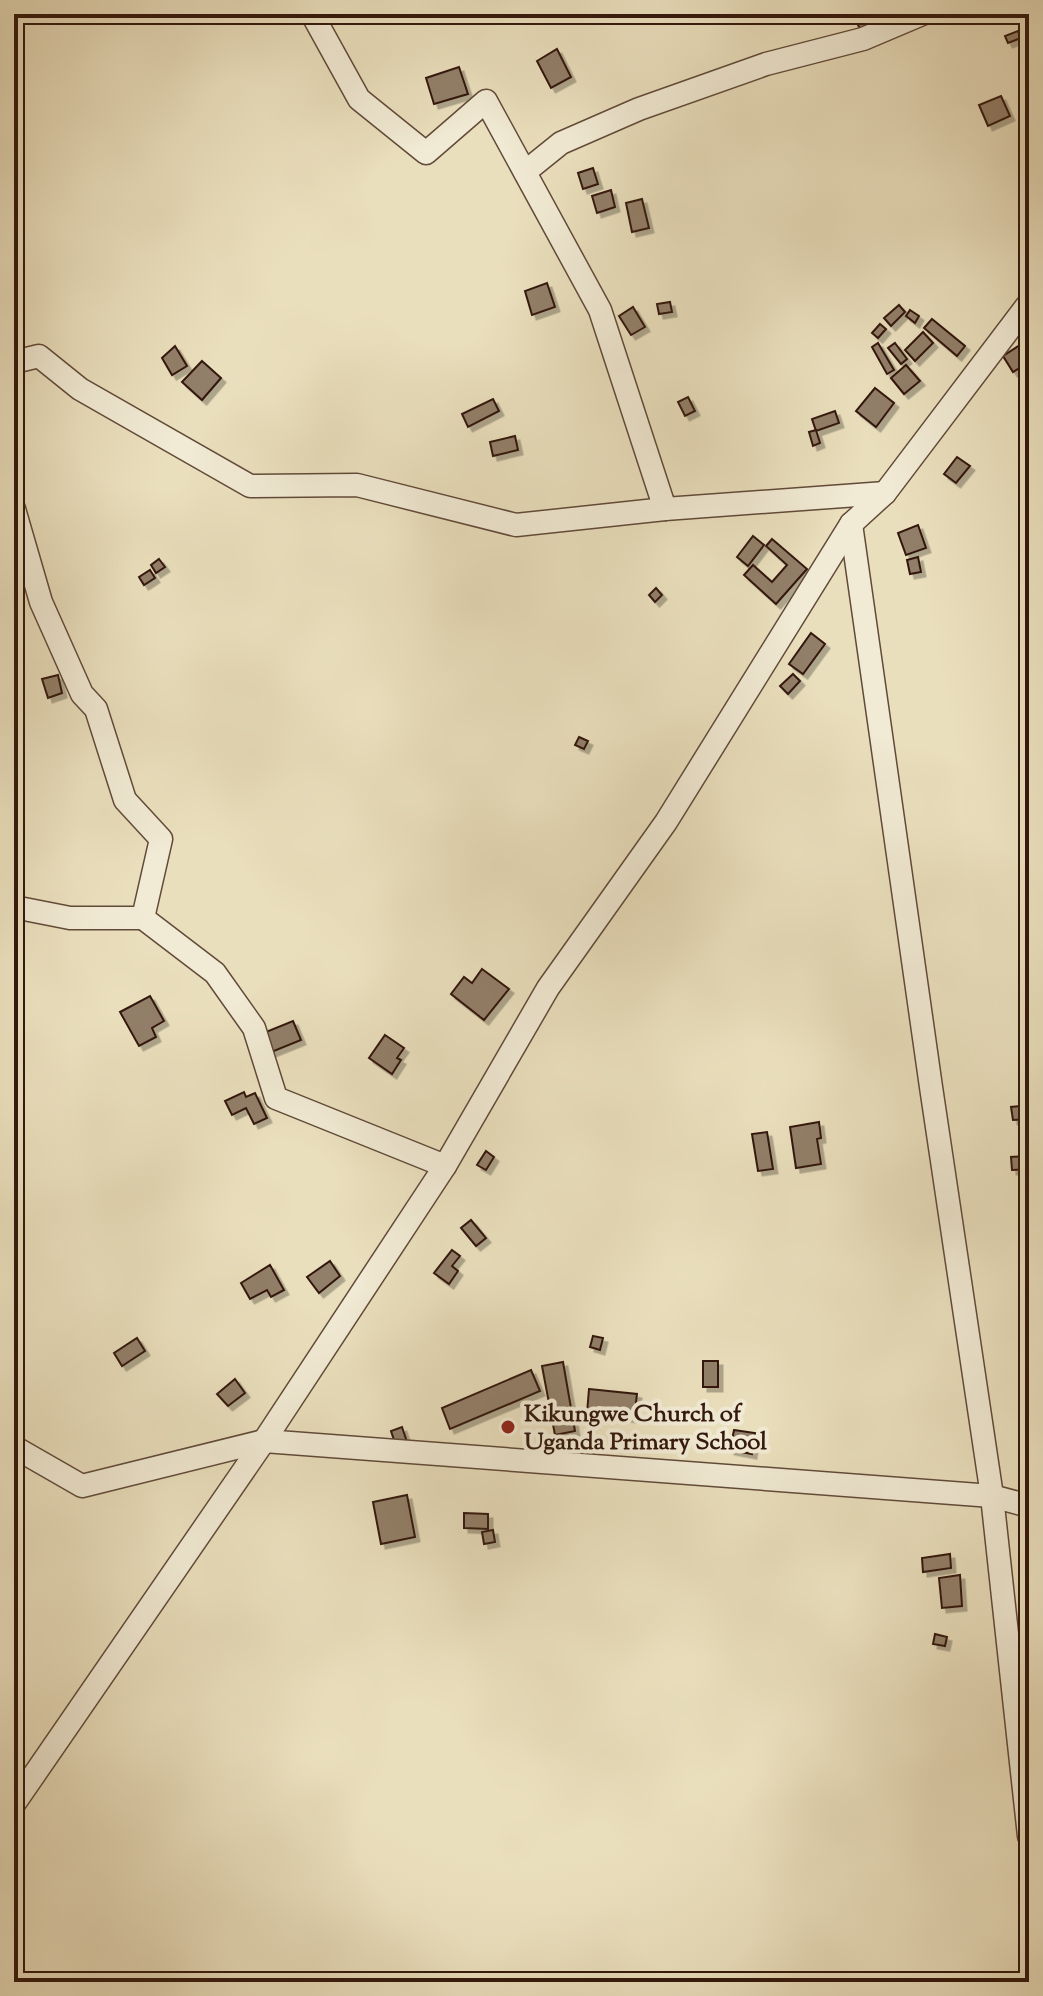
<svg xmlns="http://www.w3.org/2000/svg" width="1043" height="1996" viewBox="0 0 1043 1996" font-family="'Sorts Mill Goudy',serif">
<defs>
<filter id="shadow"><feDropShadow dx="4.5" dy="4.5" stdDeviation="0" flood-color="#0004"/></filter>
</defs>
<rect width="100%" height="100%" fill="#eadfbd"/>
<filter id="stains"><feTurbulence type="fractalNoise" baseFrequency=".0025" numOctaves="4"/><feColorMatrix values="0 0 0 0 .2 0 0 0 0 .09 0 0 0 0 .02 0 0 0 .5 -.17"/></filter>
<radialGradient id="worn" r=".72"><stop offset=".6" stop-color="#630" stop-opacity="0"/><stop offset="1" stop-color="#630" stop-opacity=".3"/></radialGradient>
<g fill="#927f69" stroke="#33180d" stroke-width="2" filter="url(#shadow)">
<polygon points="866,14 872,25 861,31 855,19"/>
<polygon points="1018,31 1021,38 1008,43 1005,36"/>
<polygon points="557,49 571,77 551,88 537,61"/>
<polygon points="459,67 468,94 434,104 426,78"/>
<polygon points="1001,96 1010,116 988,126 979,105"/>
<polygon points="593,168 598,184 583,189 578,173"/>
<polygon points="611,190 615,207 597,213 592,196"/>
<polygon points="642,199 649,228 632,232 626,203"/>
<polygon points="547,283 555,307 532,315 525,291"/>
<polygon points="670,302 672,312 659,314 657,304"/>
<polygon points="899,305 905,312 891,326 884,318"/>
<polygon points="633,307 645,327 631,335 619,316"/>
<polygon points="910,310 919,316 915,323 906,316"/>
<polygon points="932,319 965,346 957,356 924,328"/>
<polygon points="880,324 886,329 878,338 872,333"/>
<polygon points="923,332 933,343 915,361 905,350"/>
<polygon points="1029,339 1029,362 1013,372 1003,356"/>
<polygon points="878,343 894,370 887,374 872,347"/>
<polygon points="895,343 907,359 901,364 888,348"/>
<polygon points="175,346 187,366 172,375 162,358"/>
<polygon points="202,361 221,378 202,400 182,382"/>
<polygon points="906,365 920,381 904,394 891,378"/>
<polygon points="1029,369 1029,386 1021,377"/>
<polygon points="875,388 894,403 876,427 856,411"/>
<polygon points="688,397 695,411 685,416 678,402"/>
<polygon points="493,399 499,411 468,427 462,414"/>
<polygon points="835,411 839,423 816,431 812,419"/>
<polygon points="816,430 820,443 813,446 809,432"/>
<polygon points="515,436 518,450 493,456 490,442"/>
<polygon points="957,457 970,466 956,483 944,474"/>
<polygon points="918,525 926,548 906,555 898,533"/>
<polygon points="753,536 764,545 748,566 737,557"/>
<polygon points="772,539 807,569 776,604 744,575 753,565 772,582 787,565 766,546"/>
<polygon points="918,557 921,572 910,574 907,560"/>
<polygon points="159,559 165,567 156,573 151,565"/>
<polygon points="150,570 155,578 144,585 139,577"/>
<polygon points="656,588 662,595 655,602 649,595"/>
<polygon points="811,633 825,644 803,674 789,664"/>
<polygon points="793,674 800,681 788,694 780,686"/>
<polygon points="58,675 62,693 48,698 42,679"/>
<polygon points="579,737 588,741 584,749 575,745"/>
<polygon points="482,969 509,989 484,1020 451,994 464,977 472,983"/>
<polygon points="150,996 164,1021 152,1028 156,1037 139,1046 120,1012"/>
<polygon points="293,1021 301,1040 269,1053 261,1034"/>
<polygon points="385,1035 404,1048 397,1058 401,1060 392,1074 369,1058"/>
<polygon points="244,1092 246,1097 255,1093 267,1118 254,1124 246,1108 232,1115 225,1101"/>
<polygon points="1029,1105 1029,1119 1013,1120 1011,1107"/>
<polygon points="819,1122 821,1138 817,1139 821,1164 796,1168 790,1127"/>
<polygon points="767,1132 773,1169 758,1171 752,1134"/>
<polygon points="486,1151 494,1157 486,1170 477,1165"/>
<polygon points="1029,1156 1029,1169 1012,1170 1011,1157"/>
<polygon points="471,1220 486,1238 476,1246 461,1228"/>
<polygon points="452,1250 460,1256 452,1266 458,1271 449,1284 434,1273"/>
<polygon points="330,1261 340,1276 319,1293 307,1277"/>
<polygon points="270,1265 284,1290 271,1297 267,1290 250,1299 241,1283"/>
<polygon points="593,1336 603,1338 600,1350 590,1347"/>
<polygon points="137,1338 145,1351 122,1366 114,1353"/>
<rect x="703" y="1361" width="15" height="26"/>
<polygon points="563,1362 575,1431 555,1435 542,1366"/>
<polygon points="531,1370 540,1391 450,1429 442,1408"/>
<polygon points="235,1379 245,1393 228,1406 217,1394"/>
<polygon points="589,1389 637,1394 634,1418 587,1413"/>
<polygon points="402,1427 407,1442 396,1446 391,1431"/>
<polygon points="734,1430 755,1433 752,1454 730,1450"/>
<polygon points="407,1495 415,1537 381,1544 373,1502"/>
<polygon points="464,1513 488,1514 488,1529 464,1528"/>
<polygon points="493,1530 495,1542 484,1544 482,1532"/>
<polygon points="950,1554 951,1568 923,1572 922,1558"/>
<polygon points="960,1575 962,1606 942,1608 939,1578"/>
<polygon points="935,1634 947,1637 945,1646 933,1644"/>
</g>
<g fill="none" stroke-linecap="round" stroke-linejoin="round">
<defs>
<g id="minor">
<polyline points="312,14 359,99 426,153 486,101 600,310 665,509 885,493"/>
<polyline points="525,172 561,143 639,109 766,64 863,39 922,14"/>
<polyline points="14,362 39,356 80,389 250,486 357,485 516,525 665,509"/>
<polyline points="14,509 41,602 82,694 96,709 125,800 161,839 143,918 70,918 14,907"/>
<polyline points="851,524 931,1087 992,1496 1029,1836"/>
<polyline points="143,918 215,973 254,1028 276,1098 445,1166"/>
<polyline points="14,1447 82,1486 264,1441 992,1496 1029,1506"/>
<polyline points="14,1804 264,1441 445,1166 548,988 666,822 851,524 885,493 1029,303"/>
</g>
</defs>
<use href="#minor" stroke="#614a39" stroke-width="25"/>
<use href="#minor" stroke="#f1ead4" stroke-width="22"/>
</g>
<circle fill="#8f2418" stroke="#f1ead4" stroke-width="3" cx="508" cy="1427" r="8"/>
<g text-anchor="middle" stroke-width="8" stroke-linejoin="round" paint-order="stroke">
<g font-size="24" font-weight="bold" fill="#33180d" stroke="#f1ead4" text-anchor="start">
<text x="524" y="1421">Kikungwe Church of<tspan x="524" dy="28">Uganda Primary School</tspan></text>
</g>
</g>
<rect width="1043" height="1996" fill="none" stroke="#eadfbd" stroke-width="48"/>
<rect x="16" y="16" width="1011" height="1964" fill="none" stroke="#33180d" stroke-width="4"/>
<rect x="24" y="24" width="995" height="1948" fill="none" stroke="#33180d" stroke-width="2"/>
<rect width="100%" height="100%" filter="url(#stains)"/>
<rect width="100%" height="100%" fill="url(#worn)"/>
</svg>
